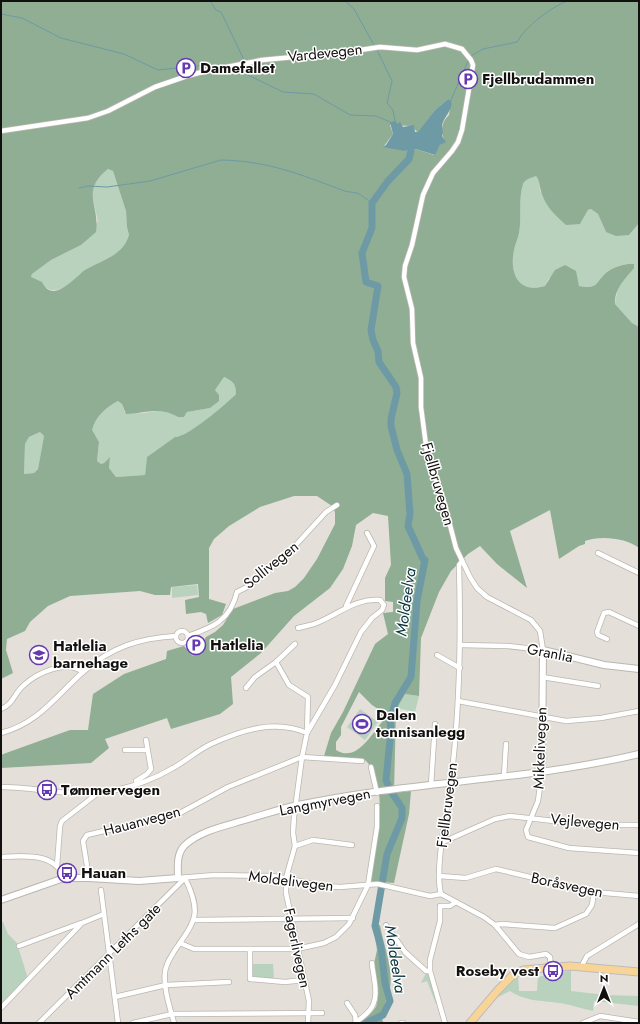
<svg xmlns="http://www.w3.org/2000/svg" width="640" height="1024" viewBox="0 0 640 1024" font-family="Jost,sans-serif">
<rect width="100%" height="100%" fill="#e4dfd9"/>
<g fill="#b8d2bd">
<path d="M108 169 113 171 126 211 127 227 129 235C123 256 103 260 86 270 73 277 69 290 52 290 45 289 37 281 31 277L32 274 51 260 81 245 98 221C93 197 86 186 108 169Z"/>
<path d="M536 176 539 179 540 191 580 224 588 210 591 209 598 214 606 232 629 235 639 223V327L632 323 615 304 618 287 634 264C626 263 613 267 607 272 595 282 599 290 579 286L578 283 549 278 545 286C519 294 509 274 514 250 515 244 518 239 519 233 522 217 518 200 523 184 525 178 531 178 536 176Z"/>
<path d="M224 377C233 381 236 384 236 394 225 405 190 436 175 437L147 457 145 475 116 477 109 468 110 457 104 463 101 464 97 461 99 442 91 430C95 417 106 407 118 401L122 404 125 413C131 413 138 414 144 413 160 411 163 408 178 417H184L187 412 210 408 219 395 215 390Z"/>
<polygon points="40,432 44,436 38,469 34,473 24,474 25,444 29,437"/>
<polygon points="197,585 198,595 172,598 172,587"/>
<polygon points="405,694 419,696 415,712 397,708"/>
<polygon points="360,709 378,722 365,740 347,727"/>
<polygon points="1,922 3,922 8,934 17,943 28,979 1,1006"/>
<polygon points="251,964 273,964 274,979 251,976"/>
<path d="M571 970V991L606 995 639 996V1006L594 1001 593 1011C582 1009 570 1004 559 1003 540 1000 527 1002 510 991L494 999 514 976 518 975 519 991H537L538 977Z"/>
<polygon points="426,973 430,976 437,1003 436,1004 427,981 421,983"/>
</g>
<g fill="#8fae94" fill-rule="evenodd">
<path d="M1 1H639V223L629 235 616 236 606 232 598 214 591 209 588 210 580 224 566 225C555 215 545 206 541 191 539 185 540 181 536 176 531 178 525 179 523 184 518 200 522 217 519 233 518 239 515 244 514 250 509 274 519 294 545 286L555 270 565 265 576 271 579 286C599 290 595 282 607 272 614 267 626 263 634 264V268C625 279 614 289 615 304L632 323 639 327V548C627 538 600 535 585 541V544L579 546 559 559 550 510 510 531 527 588 497 564 480 546 468 554 451 571 439 592 421 638 419 696 405 694 396 710 394 792 411 791 409 814 394 883 368 881C375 850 392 784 365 760L324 756 331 733 343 712 375 644 388 634 383 613 393 612V602L385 601V578L391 565 388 516 373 513 356 525 352 546 343 569 330 588 294 616 261 653 231 677 233 704 220 714 171 729 167 718 105 739 109 748 91 763 1 768V755L6 753 70 730H88L93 694 124 674 166 659 167 651 184 646 193 656 206 637 215 632 223 625 233 609 275 593 288 591 295 587 304 578 317 559 335 524V512L332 506 317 496H294L260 507 229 526 214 539 209 548V599L226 604 222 615 208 623 206 614 201 612 186 614 185 600 199 597 198 584 171 587 170 595H155L140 591 70 596 48 606 30 622 25 631 7 639 6 650 13 673 1 679ZM448 99 451 100 449 115C441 122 440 133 445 141L440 145 434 155 416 149 408 151 384 146 393 134 390 125 412 126 418 133 435 110ZM108 169 113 171 126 211 127 227 129 235C123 256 102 260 85 270 75 277 53 305 42 282L31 277 32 274 51 260 81 245 96 232C100 205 80 191 108 169ZM224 377C233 381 236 384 236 394 226 404 188 437 175 437L147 457 145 475 116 477 109 468 110 457 104 463 101 464 97 461 99 442 92 430C95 417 106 407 118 401L122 404 126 414C146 413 160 406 178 417H184L187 412 210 408 219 401V395L215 390ZM40 432 44 436 38 469 34 473 24 474 25 444 29 437ZM359 692 372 705 378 709 382 722C371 735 356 763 336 750V742L341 735V727Z"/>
<path d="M373 925H380C384 949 397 975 387 999 384 1004 385 1008 381 1013L383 1022 358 1023 372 1012 376 1007 378 999 374 964 377 950Z"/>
</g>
<path fill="#6e9aa5" d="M448 99 451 100C454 110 442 118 442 127 442 130 444 131 442 136L446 142 440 145 435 155 416 149 405 151 383 147 386 145 393 134 390 122 396 121 397 124 400 122 403 127 414 125 415 132H418L435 110Z"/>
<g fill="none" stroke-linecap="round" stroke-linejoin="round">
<g stroke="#6e9aa5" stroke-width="1">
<polyline points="210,1 216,10 221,12 245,62"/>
<polyline points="345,1 354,9 374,45"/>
<polyline points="1,14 22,18 61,38 124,54 158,70 206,65 217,67"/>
<polyline points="377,50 392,81 387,103 393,110 395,121"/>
<path d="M471 56 483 49 517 42C526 26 550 8 567 1"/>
<polyline points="246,65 248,75 283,92 314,94 350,115 376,116 390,122"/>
<polyline points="226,69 248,75"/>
<polyline points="451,100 469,59"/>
<path d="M79 188 88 186 107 187 150 181 221 160C268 161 299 174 342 190 346 192 352 192 357 193 362 195 367 200 372 203"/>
</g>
<polyline stroke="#6e9aa5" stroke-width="7" points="366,1023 383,1015 390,1001 385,983 381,947 375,926 387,854 402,818 402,808 390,790 386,780 391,730 390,721 395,703 411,677 417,601 425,560 423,559 408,526 410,514 407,474 397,450 391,426 391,419 397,393 396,387 379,362 378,351 373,340 371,330 378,286 366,282 362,253 372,228 372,203 388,181 409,159 411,150"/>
<defs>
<g id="street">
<polyline points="1,131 88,118 108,111 155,87 187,76 206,71 262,60 347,52 380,47 417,50 445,44 462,49 471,60 473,65 462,130 458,142 452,151 433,173 423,195 412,245 405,266 404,277 412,309 413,343 421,378 421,407 427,453 444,502 456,548 470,577 477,588 487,597 531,620 540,631 543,650 507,646 460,645"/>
<polyline points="598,553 639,573"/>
<polyline points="346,606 374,546 367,533"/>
<path d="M298 628C305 626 313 625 319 622 340 613 356 598 380 600L384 605 382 610 372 618 361 632 335 685 307 733"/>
<circle cx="182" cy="637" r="6"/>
<path d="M188 636C213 627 230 621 237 592L249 586 284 558 326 512 337 505"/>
<polyline points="607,639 598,635 597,632 604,613 609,612 639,626"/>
<polyline points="437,655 460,668"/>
<polyline points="276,662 289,685 308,697 307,733"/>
<polyline points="542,677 598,686"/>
<polyline points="246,688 255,677 276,662 295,644"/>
<polyline points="458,701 566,721 601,718 639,711"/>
<path d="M1 709C14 704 14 693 24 685 37 673 67 659 83 672"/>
<path d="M1 733C39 723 56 696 83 672 111 647 140 638 176 636"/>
<polyline points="125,750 147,750"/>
<polyline points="371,767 377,793"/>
<polyline points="542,772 538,801 526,830 528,837 569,848 639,853"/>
<polyline points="504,776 506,744"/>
<polyline points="136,781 147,774 151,769 146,740"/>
<polyline points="431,785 435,724"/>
<path d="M1 787C39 787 79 799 116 790 135 786 156 778 173 768 186 761 198 750 211 744 242 730 275 719 307 733L302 757 294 817 293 833 295 846 286 878V893L309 1001 308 1023"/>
<polyline points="443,842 495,819 510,816 589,825 639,825"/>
<polyline points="295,846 313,840 352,845"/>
<path d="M1 857C24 856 55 852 64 878"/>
<polyline points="57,866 60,826 62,821 98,793"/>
<polyline points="439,876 466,878 496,869 594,892 639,896"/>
<polyline points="89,878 83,841 87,835 180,813 228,787 302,757 362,761"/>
<polyline points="178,878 215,875 273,876 324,886 340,887 378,884 430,896 441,894 484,917 495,925 519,954 529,957 546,954 550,957 551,967"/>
<polyline points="101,890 118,1023"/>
<path d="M441 894C434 867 448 809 451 780 460 709 461 636 459 565L462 561"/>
<polyline points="195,920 353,918"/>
<polyline points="386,925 405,952 426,971 430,971"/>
<polyline points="495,925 502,924 555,928 586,914 592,905 594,892"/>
<polyline points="180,943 194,949 297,949 324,943 336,937 349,924 368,885 377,827 377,806"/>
<polyline points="19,946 81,923"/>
<polyline points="250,949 250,979 285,982 304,980"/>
<polyline points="581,967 587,956 639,924"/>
<polyline points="115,997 166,985 229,982"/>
<polyline points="347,1003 355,1015 356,1022"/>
<polyline points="1,1008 82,923 104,914"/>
<path d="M39 1023 185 878C202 913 196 920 175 950 171 957 166 963 165 972 163 987 170 1008 174 1023"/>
<polyline points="133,1023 172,1014 322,1013"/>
<path d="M355 1023C360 1019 365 1016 369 1011 381 998 373 978 372 963"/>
<polyline points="401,1023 403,1023"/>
<polyline points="445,1023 430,971 430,960 440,921 440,906 450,906 456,902"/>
<polyline points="583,1023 600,1016 639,1022"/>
</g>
<g id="secondary">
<polyline points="542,772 543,650 604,665 639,669"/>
<path d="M1 900 64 878H89L139 881 178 878C178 868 176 855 184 846 199 831 225 826 245 820 262 815 280 809 298 805 410 781 527 781 639 754"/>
</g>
<polyline id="primary" points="470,1023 498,990 513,975 523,970 570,966 639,972"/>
</defs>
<use href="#street" stroke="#bbb7b0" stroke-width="6"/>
<use href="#secondary" stroke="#bbb7b0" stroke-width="8"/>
<use href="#primary" stroke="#bdbcbc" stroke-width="9"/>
<use href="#street" stroke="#fff" stroke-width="4.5"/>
<use href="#secondary" stroke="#fff" stroke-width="6"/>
<use href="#primary" stroke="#f8d596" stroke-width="7"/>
</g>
<defs>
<symbol id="parking-ring" viewBox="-11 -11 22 22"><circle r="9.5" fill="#fff" stroke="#6639b1" stroke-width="1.5"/><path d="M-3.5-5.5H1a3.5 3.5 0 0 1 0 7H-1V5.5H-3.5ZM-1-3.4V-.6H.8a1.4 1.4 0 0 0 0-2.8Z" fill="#6639b1"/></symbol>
<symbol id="school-ring" viewBox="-11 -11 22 22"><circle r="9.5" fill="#fff" stroke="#6639b1" stroke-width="1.5"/><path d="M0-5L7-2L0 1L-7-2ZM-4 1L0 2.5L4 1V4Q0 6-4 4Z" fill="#6639b1"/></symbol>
<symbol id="stadium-ring" viewBox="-11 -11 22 22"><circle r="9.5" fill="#fff" stroke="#6639b1" stroke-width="1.5"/><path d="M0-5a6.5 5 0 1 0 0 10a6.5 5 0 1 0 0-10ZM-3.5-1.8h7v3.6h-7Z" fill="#6639b1"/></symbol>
<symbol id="bus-ring" viewBox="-11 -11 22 22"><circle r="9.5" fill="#fff" stroke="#6639b1" stroke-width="1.5"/><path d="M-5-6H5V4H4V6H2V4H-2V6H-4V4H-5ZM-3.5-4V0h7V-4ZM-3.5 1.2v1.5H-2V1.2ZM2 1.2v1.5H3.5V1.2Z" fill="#6639b1"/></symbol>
</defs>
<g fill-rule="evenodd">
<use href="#parking-ring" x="175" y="57" width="22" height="22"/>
<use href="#parking-ring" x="457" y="68" width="22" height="22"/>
<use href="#parking-ring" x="185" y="634" width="22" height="22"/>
<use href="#school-ring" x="28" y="644" width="22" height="22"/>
<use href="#stadium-ring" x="351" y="713" width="22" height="22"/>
<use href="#bus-ring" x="36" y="779" width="22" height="22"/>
<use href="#bus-ring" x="56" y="862" width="22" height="22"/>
<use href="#bus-ring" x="542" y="960" width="22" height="22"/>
</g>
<g text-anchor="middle" stroke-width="3" stroke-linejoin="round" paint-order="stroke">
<g font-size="15" fill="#13110f" stroke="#fff">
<text transform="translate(325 53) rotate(-6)" y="5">Vardevegen</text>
<text transform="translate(438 484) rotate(74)" y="5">Fjellbruvegen</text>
<text transform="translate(271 565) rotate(-39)" y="5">Sollivegen</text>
<text transform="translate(550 653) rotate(11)" y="5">Granlia</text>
<text transform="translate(540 748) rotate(-88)" y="5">Mikkelivegen</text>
<text transform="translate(325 802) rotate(-11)" y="5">Langmyrvegen</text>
<text transform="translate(447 805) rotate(-83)" y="5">Fjellbruvegen</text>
<text transform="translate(142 821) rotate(-15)" y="5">Hauanvegen</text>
<text transform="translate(585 822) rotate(5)" y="5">Vejlevegen</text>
<text transform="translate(291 881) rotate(7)" y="5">Moldelivegen</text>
<text transform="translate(567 885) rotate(12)" y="5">Boråsvegen</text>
<text transform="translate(297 948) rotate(78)" y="5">Fagerlivegen</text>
<text transform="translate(113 951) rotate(-45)" y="5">Amtmann Leths gate</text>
</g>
<g font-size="15" font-weight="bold" fill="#13110f" stroke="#fff" text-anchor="start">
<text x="200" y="73">Damefallet</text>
<text x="482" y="84">Fjellbrudammen</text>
<text x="210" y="650">Hatlelia</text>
<text x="53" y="651">Hatlelia<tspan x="53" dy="17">barnehage</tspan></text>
<text x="376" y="720">Dalen<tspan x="376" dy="17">tennisanlegg</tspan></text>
<text x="61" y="795">Tømmervegen</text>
<text x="81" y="878">Hauan</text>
<text x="539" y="976" text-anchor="end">Roseby vest</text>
</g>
<g font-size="16" font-style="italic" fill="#0a353f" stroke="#fff">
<text transform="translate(405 602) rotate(-82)" y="6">Moldeelva</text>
<text transform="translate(396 959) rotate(81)" y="6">Moldeelva</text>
</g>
</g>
<rect width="640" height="1024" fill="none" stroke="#13110f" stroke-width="4"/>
<g transform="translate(604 988)" stroke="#ffffff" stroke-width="3" paint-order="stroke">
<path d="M0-3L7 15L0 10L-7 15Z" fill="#13110f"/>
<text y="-6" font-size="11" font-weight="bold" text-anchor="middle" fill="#13110f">N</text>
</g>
</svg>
